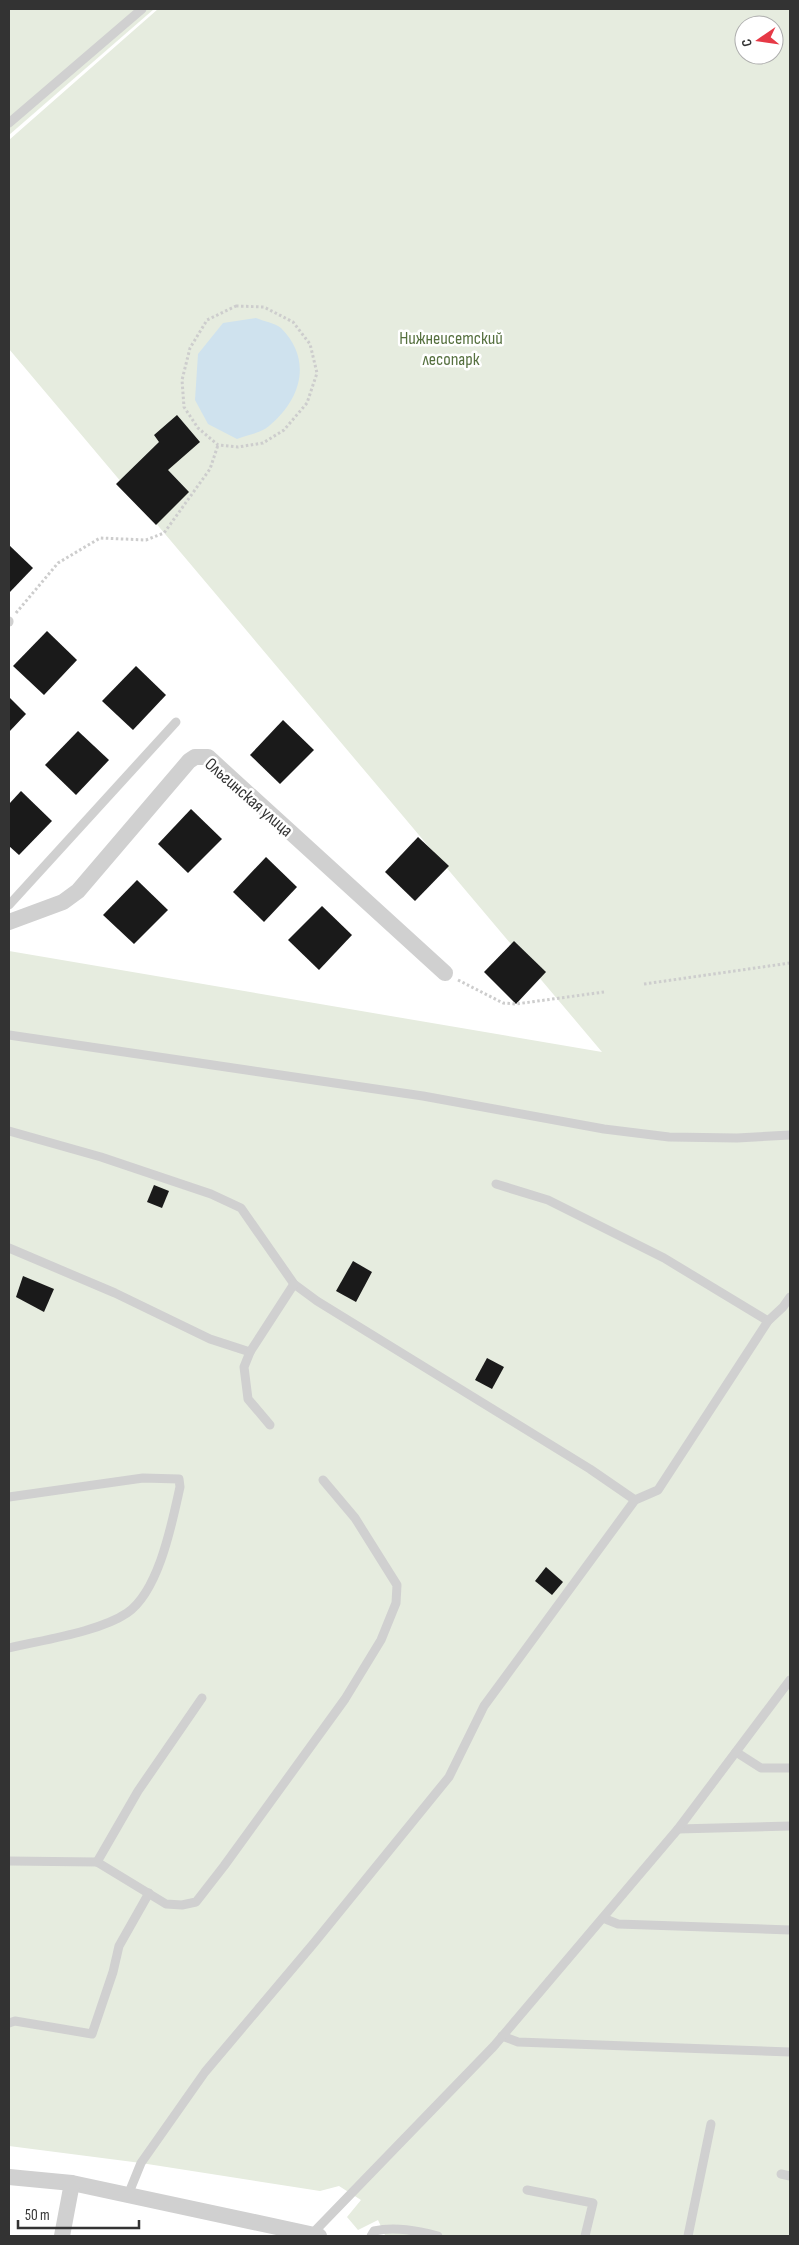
<svg xmlns="http://www.w3.org/2000/svg" width="799" height="2245" viewBox="0 0 799 2245" font-family="'Sofia Sans Condensed',sans-serif">
<rect width="100%" height="100%" fill="#fff"/>
<g fill="#e6ecdf" fill-rule="evenodd">
<polygon points="9,9 154,9 9,135"/>
<path d="M158 9H790V2236H390L385 2235 378 2220 358 2230 347 2217 361 2200 339 2186 320 2191 141 2163 9 2146V951L602 1052 9 349V140ZM744 25H774V55H744Z"/>
</g>
<path fill="#cfe2ee" d="M256 318C263 321 275 323 281 328 313 360 301 400 269 426 262 433 246 435 237 439L208 424 195 400 198 354 223 323Z"/>
<g fill="#1a1a1a">
<polygon points="177,415 200,442 168,470 189,492 156,525 116,484 159,442 154,435"/>
<polygon points="9,545 33,568 9,593"/>
<polygon points="47,631 77,660 44,695 13,666"/>
<polygon points="136,666 166,695 133,730 102,701"/>
<polygon points="9,697 26,714 9,732"/>
<polygon points="283,720 314,750 280,784 250,755"/>
<polygon points="78,731 109,760 76,795 45,765"/>
<polygon points="21,791 52,821 19,855 9,846 9,804"/>
<polygon points="191,809 222,839 188,873 158,844"/>
<polygon points="418,837 449,866 415,901 385,872"/>
<polygon points="266,857 297,887 264,922 233,892"/>
<polygon points="137,880 168,910 134,944 103,915"/>
<polygon points="322,906 352,935 319,970 288,940"/>
<polygon points="514,941 546,972 516,1004 484,972"/>
<polygon points="154,1185 169,1191 162,1208 147,1202"/>
<polygon points="353,1261 372,1272 356,1302 336,1291"/>
<polygon points="23,1276 54,1289 44,1312 16,1297"/>
<polygon points="487,1358 504,1367 492,1389 475,1380"/>
<polygon points="546,1567 563,1582 552,1595 535,1581"/>
</g>
<g fill="none" stroke-linecap="round" stroke-linejoin="round">
<g stroke="#cdcdcd" stroke-width="3" stroke-dasharray="2.5 2.5" stroke-linecap="butt">
<polygon points="236,306 264,307 293,322 310,344 317,373 307,403 284,430 263,443 238,447 218,445 198,428 184,407 182,380 190,348 207,320"/>
<polyline points="16,613 58,563 100,538 146,540 164,533 210,469 218,445"/>
<polyline points="458,980 503,1003 516,1004 604,992"/>
<polyline points="644,984 790,963"/>
</g>
<g stroke="#d0d0d0" stroke-width="9">
<polyline points="9,123 142,9"/>
<polyline points="9,622 9,621"/>
<polyline points="9,905 176,722"/>
<polyline points="9,1035 423,1096 604,1129 669,1137 737,1138 790,1135"/>
<polyline points="9,1131 101,1157 211,1194 241,1208 294,1284 317,1301 590,1469 635,1500"/>
<polyline points="496,1184 548,1200 664,1258 768,1321"/>
<polyline points="9,1248 115,1293 210,1339 250,1352"/>
<polyline points="270,1425 248,1399 244,1367 250,1352 294,1284"/>
<path d="M9 1497 143 1478 179 1479 180 1487C172 1523 159 1591 127 1613 99 1632 42 1640 9 1648"/>
<polyline points="736,1752 761,1768 790,1768"/>
<polyline points="678,1829 790,1826"/>
<polyline points="9,1861 97,1862 166,1904 182,1905 196,1902 224,1866 345,1699 381,1640 396,1603 397,1585 355,1518 323,1480"/>
<polyline points="97,1862 138,1791 202,1698"/>
<polyline points="603,1918 618,1924 790,1930"/>
<polyline points="9,2023 15,2021 92,2034 113,1972 119,1946 149,1893"/>
<polyline points="502,2036 518,2042 790,2052"/>
<polyline points="781,2174 790,2176"/>
<polyline points="527,2190 593,2203 585,2236"/>
<polyline points="128,2195 141,2163 205,2072 314,1943 449,1777 484,1706 635,1500 658,1490 768,1321 783,1307 790,1297"/>
<polyline points="311,2235 494,2046 678,1829 790,1680"/>
<path d="M371 2236 374 2231C395 2226 418 2231 438 2236"/>
<polyline points="688,2236 711,2124"/>
</g>
<g stroke="#d0d0d0" stroke-width="16">
<polyline points="9,922 63,902 78,891 189,761 195,757 208,757 445,973"/>
<polyline points="9,2177 72,2183 319,2236"/>
<polyline points="62,2236 72,2183"/>
</g>
</g>
<g text-anchor="middle" stroke-width="5" stroke-linejoin="round" paint-order="stroke">
<g font-size="18" fill="#56703f" stroke="#fff">
<text x="451" y="344">Нижнеисетский<tspan x="451" dy="21">лесопарк</tspan></text>
</g>
<g font-size="18" fill="#333" stroke="#fff">
<text transform="translate(249 797) rotate(41)" y="6">Ольгинская улица</text>
</g>
</g>
<rect width="799" height="2245" fill="none" stroke="#333333" stroke-width="20"/>
<g transform="translate(759 40) rotate(257)"><circle r="24" fill="#ffffff" stroke="#adadad"/>
<path d="M0-4L9 19L0 12L-9 19Z" fill="#e63946"/>
<text y="-8" font-size="14" font-weight="bold" text-anchor="middle" fill="#333333">С</text>
</g>
<path d="M18 2220v8h121v-8" fill="none" stroke="#333333" stroke-width="2.5"/>
<text x="25" y="2220" font-size="15" fill="#333333" stroke="#ffffff" stroke-width="4" paint-order="stroke">50 m</text>
</svg>
